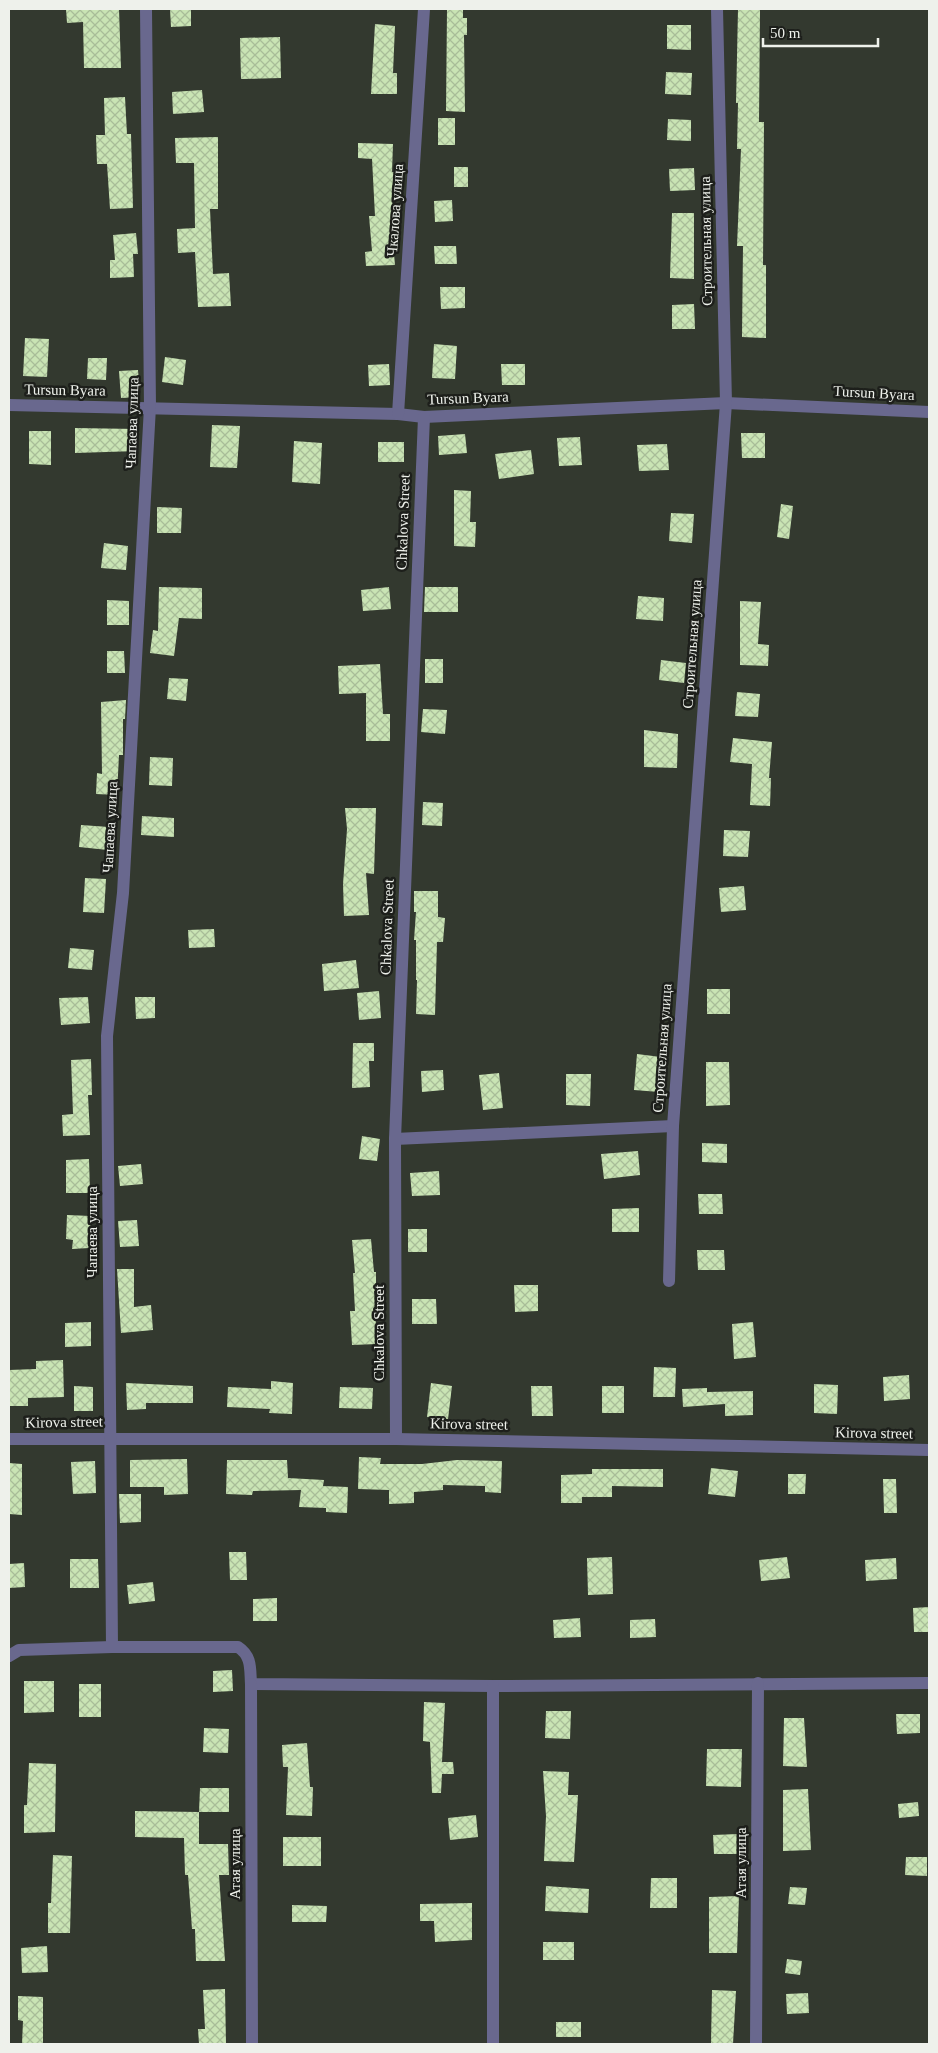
<svg xmlns="http://www.w3.org/2000/svg" width="938" height="2053" viewBox="0 0 938 2053" font-family="'Times New Roman',serif">
<defs>
<pattern id="building-cross-hatch" width="8" height="8" patternUnits="userSpaceOnUse" patternTransform="scale(1.25)"><rect width="8" height="8" fill="#c9e4b4"/><path d="M0 0l8 8M0 8l8-8" fill="none" stroke="#a8bd98"/></pattern>
</defs>
<rect width="100%" height="100%" fill="#33392f"/>
<g fill="url(#building-cross-hatch)">
<polygon points="66,9 119,9 121,68 84,68 83,22 67,23"/>
<polygon points="170,9 191,9 191,26 171,27"/>
<polygon points="447,9 463,9 463,18 467,18 467,35 464,35 465,112 446,111"/>
<polygon points="738,9 760,9 759,122 764,122 763,265 766,265 766,338 742,337 743,246 737,246 741,149 737,149 738,103 736,103"/>
<polygon points="375,24 395,26 393,73 397,73 397,94 371,94"/>
<polygon points="667,25 691,25 691,50 667,49"/>
<polygon points="280,37 281,78 241,79 240,38"/>
<polygon points="666,72 692,73 691,95 665,94"/>
<polygon points="202,90 204,112 173,114 172,92"/>
<polygon points="125,97 127,134 131,134 133,208 110,209 107,164 97,164 96,135 105,135 104,98"/>
<rect x="438" y="118" width="17" height="27"/>
<polygon points="668,119 691,120 691,141 667,140"/>
<polygon points="218,137 218,209 210,209 213,274 229,273 231,306 198,307 195,252 178,253 177,229 195,228 194,163 176,163 175,138"/>
<polygon points="358,143 393,144 392,172 394,172 395,192 392,192 394,233 392,233 395,265 366,266 365,252 372,251 369,216 375,216 372,159 358,158"/>
<rect x="454" y="167" width="14" height="20"/>
<polygon points="694,168 695,190 670,191 669,169"/>
<polygon points="452,200 453,221 435,222 434,201"/>
<polygon points="672,213 694,213 694,279 670,278"/>
<polygon points="136,233 138,254 133,254 134,277 110,278 110,260 115,260 113,235"/>
<polygon points="434,246 456,246 457,264 435,264"/>
<polygon points="440,287 465,287 465,308 441,309"/>
<polygon points="694,304 695,329 672,329 672,305"/>
<polygon points="25,338 49,339 47,377 23,376"/>
<polygon points="434,344 457,346 455,379 432,378"/>
<polygon points="165,357 186,360 183,385 162,382"/>
<polygon points="88,358 107,358 106,380 87,379"/>
<polygon points="389,364 390,385 369,386 368,365"/>
<polygon points="501,364 525,364 525,385 502,385"/>
<polygon points="138,370 140,397 121,398 119,371"/>
<polygon points="212,425 240,426 237,468 210,467"/>
<polygon points="75,428 137,429 138,451 75,453"/>
<polygon points="29,431 51,431 51,465 29,464"/>
<polygon points="741,433 765,433 765,458 742,458"/>
<polygon points="465,434 467,453 439,455 438,436"/>
<polygon points="580,437 582,465 559,466 557,438"/>
<polygon points="294,441 322,443 320,484 292,482"/>
<rect x="378" y="442" width="26" height="20"/>
<polygon points="667,444 669,470 639,471 637,445"/>
<polygon points="531,450 534,474 499,479 495,454"/>
<polygon points="454,490 471,491 470,522 476,522 475,547 454,546"/>
<polygon points="781,504 793,506 789,539 777,537"/>
<polygon points="157,507 182,508 181,533 157,533"/>
<polygon points="671,513 694,514 692,543 669,541"/>
<polygon points="104,543 128,546 126,570 101,568"/>
<polygon points="159,587 202,588 202,619 179,618 174,656 150,653 153,630 158,631"/>
<polygon points="389,587 391,609 363,611 361,590"/>
<polygon points="425,587 458,587 458,612 424,612"/>
<polygon points="638,596 664,598 663,621 636,619"/>
<polygon points="107,600 129,601 129,625 107,625"/>
<polygon points="740,601 761,602 758,644 769,645 768,666 740,665"/>
<polygon points="107,651 124,651 125,673 107,673"/>
<rect x="425" y="659" width="18" height="24"/>
<polygon points="661,660 686,663 684,683 659,680"/>
<polygon points="380,664 383,714 390,714 390,741 366,741 366,693 339,694 338,666"/>
<polygon points="169,678 188,679 186,701 167,699"/>
<polygon points="737,692 760,694 758,717 735,716"/>
<polygon points="126,700 125,719 123,719 123,755 119,755 117,795 96,794 97,773 102,774 101,702"/>
<polygon points="423,709 447,710 445,734 421,732"/>
<polygon points="644,730 678,734 677,768 644,767"/>
<polygon points="733,738 772,742 769,778 771,778 770,806 750,805 752,764 730,762"/>
<polygon points="150,757 173,758 172,786 149,785"/>
<polygon points="423,802 443,803 442,826 422,825"/>
<polygon points="345,808 376,808 374,874 366,873 369,915 344,916 343,884 347,829"/>
<polygon points="142,816 174,818 174,837 141,835"/>
<polygon points="81,825 109,827 108,850 79,847"/>
<polygon points="724,830 750,831 748,857 723,856"/>
<polygon points="85,878 106,879 104,913 83,912"/>
<polygon points="744,886 746,910 721,912 719,888"/>
<polygon points="414,891 438,891 438,917 445,918 443,942 437,942 435,1015 416,1014 417,980 416,980 416,940 414,940 416,912 414,912"/>
<polygon points="214,929 215,947 189,948 188,930"/>
<polygon points="70,948 94,950 92,970 68,968"/>
<polygon points="356,960 359,988 324,991 322,964"/>
<rect x="707" y="989" width="23" height="25"/>
<polygon points="379,991 381,1018 359,1020 357,993"/>
<polygon points="88,997 90,1023 61,1025 59,998"/>
<polygon points="135,997 155,997 155,1018 136,1019"/>
<polygon points="353,1043 374,1043 374,1061 369,1061 370,1087 352,1088"/>
<polygon points="637,1054 661,1057 659,1092 634,1090"/>
<polygon points="91,1059 92,1095 88,1095 90,1135 63,1136 62,1115 73,1114 71,1060"/>
<polygon points="706,1062 729,1062 730,1105 706,1106"/>
<polygon points="443,1070 444,1090 422,1092 421,1071"/>
<polygon points="499,1073 503,1108 483,1110 479,1075"/>
<polygon points="566,1074 591,1074 590,1106 566,1105"/>
<polygon points="362,1136 380,1139 377,1161 359,1159"/>
<polygon points="702,1143 727,1144 727,1163 702,1162"/>
<polygon points="638,1151 640,1175 604,1179 601,1154"/>
<polygon points="89,1159 90,1193 66,1193 66,1160"/>
<polygon points="141,1164 143,1184 120,1186 118,1166"/>
<polygon points="439,1171 440,1195 412,1196 410,1173"/>
<polygon points="698,1194 722,1194 723,1214 699,1214"/>
<polygon points="639,1208 639,1232 612,1232 612,1209"/>
<polygon points="67,1215 91,1216 89,1248 72,1249 73,1240 66,1239"/>
<polygon points="137,1220 139,1246 120,1247 118,1221"/>
<rect x="408" y="1229" width="19" height="23"/>
<polygon points="371,1239 374,1272 376,1272 376,1290 374,1291 377,1344 352,1345 350,1311 355,1311 353,1273 355,1273 352,1240"/>
<polygon points="697,1250 724,1250 725,1270 698,1270"/>
<polygon points="117,1269 134,1269 134,1307 151,1305 153,1330 121,1333"/>
<polygon points="514,1285 538,1285 538,1311 515,1312"/>
<polygon points="412,1299 436,1299 437,1324 412,1324"/>
<polygon points="91,1322 91,1346 65,1347 65,1323"/>
<polygon points="753,1322 756,1357 734,1359 732,1324"/>
<polygon points="63,1360 64,1397 28,1398 28,1406 9,1406 9,1370 36,1369 36,1361"/>
<polygon points="654,1367 676,1368 675,1397 653,1397"/>
<polygon points="909,1375 910,1399 884,1401 883,1377"/>
<polygon points="271,1381 293,1383 292,1414 269,1413 270,1409 227,1407 228,1387 271,1389"/>
<polygon points="126,1383 193,1386 193,1403 146,1403 146,1409 127,1410"/>
<polygon points="431,1383 452,1386 448,1419 427,1417"/>
<polygon points="814,1384 838,1385 837,1414 814,1413"/>
<polygon points="74,1386 93,1387 93,1411 74,1411"/>
<polygon points="531,1386 552,1386 553,1416 532,1416"/>
<rect x="602" y="1386" width="22" height="27"/>
<polygon points="340,1387 373,1388 372,1409 339,1408"/>
<polygon points="707,1388 707,1392 753,1391 753,1415 725,1416 725,1404 683,1407 682,1389"/>
<polygon points="359,1457 381,1458 380,1464 422,1464 457,1460 502,1461 501,1493 485,1492 485,1486 443,1485 443,1490 414,1492 414,1503 389,1504 389,1490 358,1489"/>
<polygon points="187,1459 188,1494 164,1495 164,1487 130,1487 130,1460"/>
<polygon points="227,1460 287,1460 288,1478 324,1480 323,1486 348,1487 347,1513 326,1512 326,1508 299,1507 301,1490 253,1491 252,1495 226,1494"/>
<polygon points="95,1461 96,1493 73,1494 71,1462"/>
<polygon points="9,1463 22,1464 22,1515 9,1514"/>
<polygon points="711,1468 738,1471 735,1497 708,1494"/>
<polygon points="592,1469 663,1469 663,1487 612,1486 612,1497 582,1497 582,1503 561,1503 561,1475 592,1474"/>
<polygon points="788,1474 806,1474 805,1494 788,1494"/>
<polygon points="883,1479 896,1479 897,1513 884,1513"/>
<polygon points="119,1494 141,1494 141,1522 120,1523"/>
<polygon points="229,1552 246,1552 247,1580 230,1580"/>
<polygon points="612,1557 613,1594 588,1595 587,1558"/>
<polygon points="787,1557 790,1578 761,1581 759,1560"/>
<polygon points="896,1558 897,1579 866,1581 865,1560"/>
<polygon points="70,1559 98,1559 99,1588 70,1588"/>
<polygon points="24,1563 25,1587 9,1588 9,1564"/>
<polygon points="153,1582 155,1601 129,1604 127,1585"/>
<polygon points="277,1598 277,1621 253,1621 253,1599"/>
<polygon points="929,1607 929,1632 914,1632 913,1608"/>
<polygon points="580,1618 581,1637 554,1638 553,1620"/>
<polygon points="655,1619 656,1637 630,1638 630,1620"/>
<polygon points="232,1670 233,1691 213,1692 213,1671"/>
<polygon points="24,1681 54,1681 54,1712 24,1713"/>
<rect x="79" y="1684" width="22" height="33"/>
<polygon points="424,1702 445,1703 442,1762 453,1762 454,1774 442,1774 441,1793 432,1793 430,1742 423,1741"/>
<polygon points="546,1711 571,1711 570,1739 545,1738"/>
<polygon points="896,1714 920,1714 920,1733 897,1734"/>
<polygon points="784,1718 804,1718 807,1767 783,1766"/>
<polygon points="204,1728 229,1729 228,1753 203,1752"/>
<polygon points="307,1743 310,1787 313,1787 312,1816 286,1815 288,1767 283,1767 282,1745"/>
<polygon points="707,1749 742,1749 741,1787 706,1786"/>
<polygon points="29,1763 56,1764 55,1832 24,1833 24,1805 27,1805"/>
<polygon points="543,1771 569,1772 568,1795 578,1795 574,1862 544,1861 546,1816"/>
<polygon points="200,1788 229,1788 229,1812 199,1812"/>
<polygon points="808,1789 811,1850 783,1851 783,1790"/>
<polygon points="918,1802 919,1816 899,1818 898,1804"/>
<polygon points="135,1811 199,1812 199,1844 228,1844 229,1875 219,1875 225,1961 196,1961 195,1929 192,1929 188,1875 185,1875 184,1838 135,1837"/>
<polygon points="476,1815 478,1837 450,1840 448,1818"/>
<polygon points="738,1834 738,1854 714,1854 713,1835"/>
<rect x="283" y="1837" width="38" height="29"/>
<polygon points="53,1855 72,1856 70,1933 48,1933 48,1903 51,1903"/>
<polygon points="906,1857 927,1857 927,1876 905,1875"/>
<polygon points="651,1878 677,1878 677,1908 650,1908"/>
<polygon points="546,1886 589,1889 588,1913 545,1911"/>
<polygon points="790,1887 807,1888 805,1905 788,1904"/>
<polygon points="739,1896 737,1953 709,1953 709,1897"/>
<polygon points="472,1903 472,1940 435,1942 434,1921 420,1921 420,1904"/>
<polygon points="292,1905 327,1906 326,1922 292,1922"/>
<rect x="543" y="1942" width="31" height="18"/>
<polygon points="47,1946 48,1972 22,1973 21,1948"/>
<polygon points="787,1959 802,1961 800,1975 785,1973"/>
<polygon points="225,1989 226,2044 199,2044 198,2029 205,2029 203,1990"/>
<polygon points="712,1990 736,1991 733,2044 711,2044"/>
<polygon points="808,1993 809,2013 787,2014 786,1994"/>
<polygon points="18,1996 43,1997 43,2044 22,2044 23,2021 18,2020"/>
<rect x="556" y="2022" width="25" height="15"/>
</g>
<g fill="none" stroke-linecap="round" stroke-linejoin="round">
<g stroke="#69688e" stroke-width="12">
<polyline points="9,405 398,414 424,417 726,403 929,412"/>
<polyline points="398,414 424,9"/>
<polyline points="395,1139 673,1126"/>
<polyline points="669,1281 673,1126 726,403 717,9"/>
<polyline points="9,1439 396,1439 929,1450"/>
<polyline points="396,1439 395,1139 424,417"/>
<polyline points="112,1647 107,1036 123,893 150,407 146,9"/>
<path d="M9 1656 19 1650 112 1647H238C252 1656 250 1669 251 1684L493 1686 929 1683"/>
<polyline points="251,1684 252,2044"/>
<polyline points="493,2044 493,1686"/>
<polyline points="756,2044 758,1683"/>
</g>
</g>
<g text-anchor="middle" stroke-width="5" stroke-linejoin="round" paint-order="stroke">
<g font-size="15" fill="#eef1eb" stroke="#1d1f1b">
<text transform="translate(395 210) rotate(-86)" y="5">Чкалова улица</text>
<text transform="translate(706 241) rotate(-91)" y="5">Строительная улица</text>
<text transform="translate(65 390) rotate(1)" y="5">Tursun Byara</text>
<text transform="translate(874 393) rotate(3)" y="5">Tursun Byara</text>
<text transform="translate(468 398) rotate(-2)" y="5">Tursun Byara</text>
<text transform="translate(132 423) rotate(-88)" y="5">Чапаева улица</text>
<text transform="translate(403 522) rotate(-88)" y="5">Chkalova Street</text>
<text transform="translate(692 644) rotate(-86)" y="5">Строительная улица</text>
<text transform="translate(110 827) rotate(-87)" y="5">Чапаева улица</text>
<text transform="translate(387 927) rotate(-88)" y="5">Chkalova Street</text>
<text transform="translate(662 1048) rotate(-86)" y="5">Строительная улица</text>
<text transform="translate(92 1232) rotate(-90)" y="5">Чапаева улица</text>
<text transform="translate(379 1333) rotate(-90)" y="5">Chkalova Street</text>
<text transform="translate(64 1422) rotate(-1)" y="5">Kirova street</text>
<text transform="translate(469 1424) rotate(1)" y="5">Kirova street</text>
<text transform="translate(874 1433) rotate(1)" y="5">Kirova street</text>
<text transform="translate(741 1863) rotate(-90)" y="5">Атая улица</text>
<text transform="translate(235 1864) rotate(-90)" y="5">Атая улица</text>
</g>
</g>
<rect width="938" height="2053" fill="none" stroke="#eef1eb" stroke-width="20"/>
<path d="M763 38v8h115v-8" fill="none" stroke="#eef1eb" stroke-width="2.5"/>
<text x="770" y="38" font-size="15" fill="#eef1eb" stroke="#1d1f1b" stroke-width="4" paint-order="stroke">50 m</text>
</svg>
